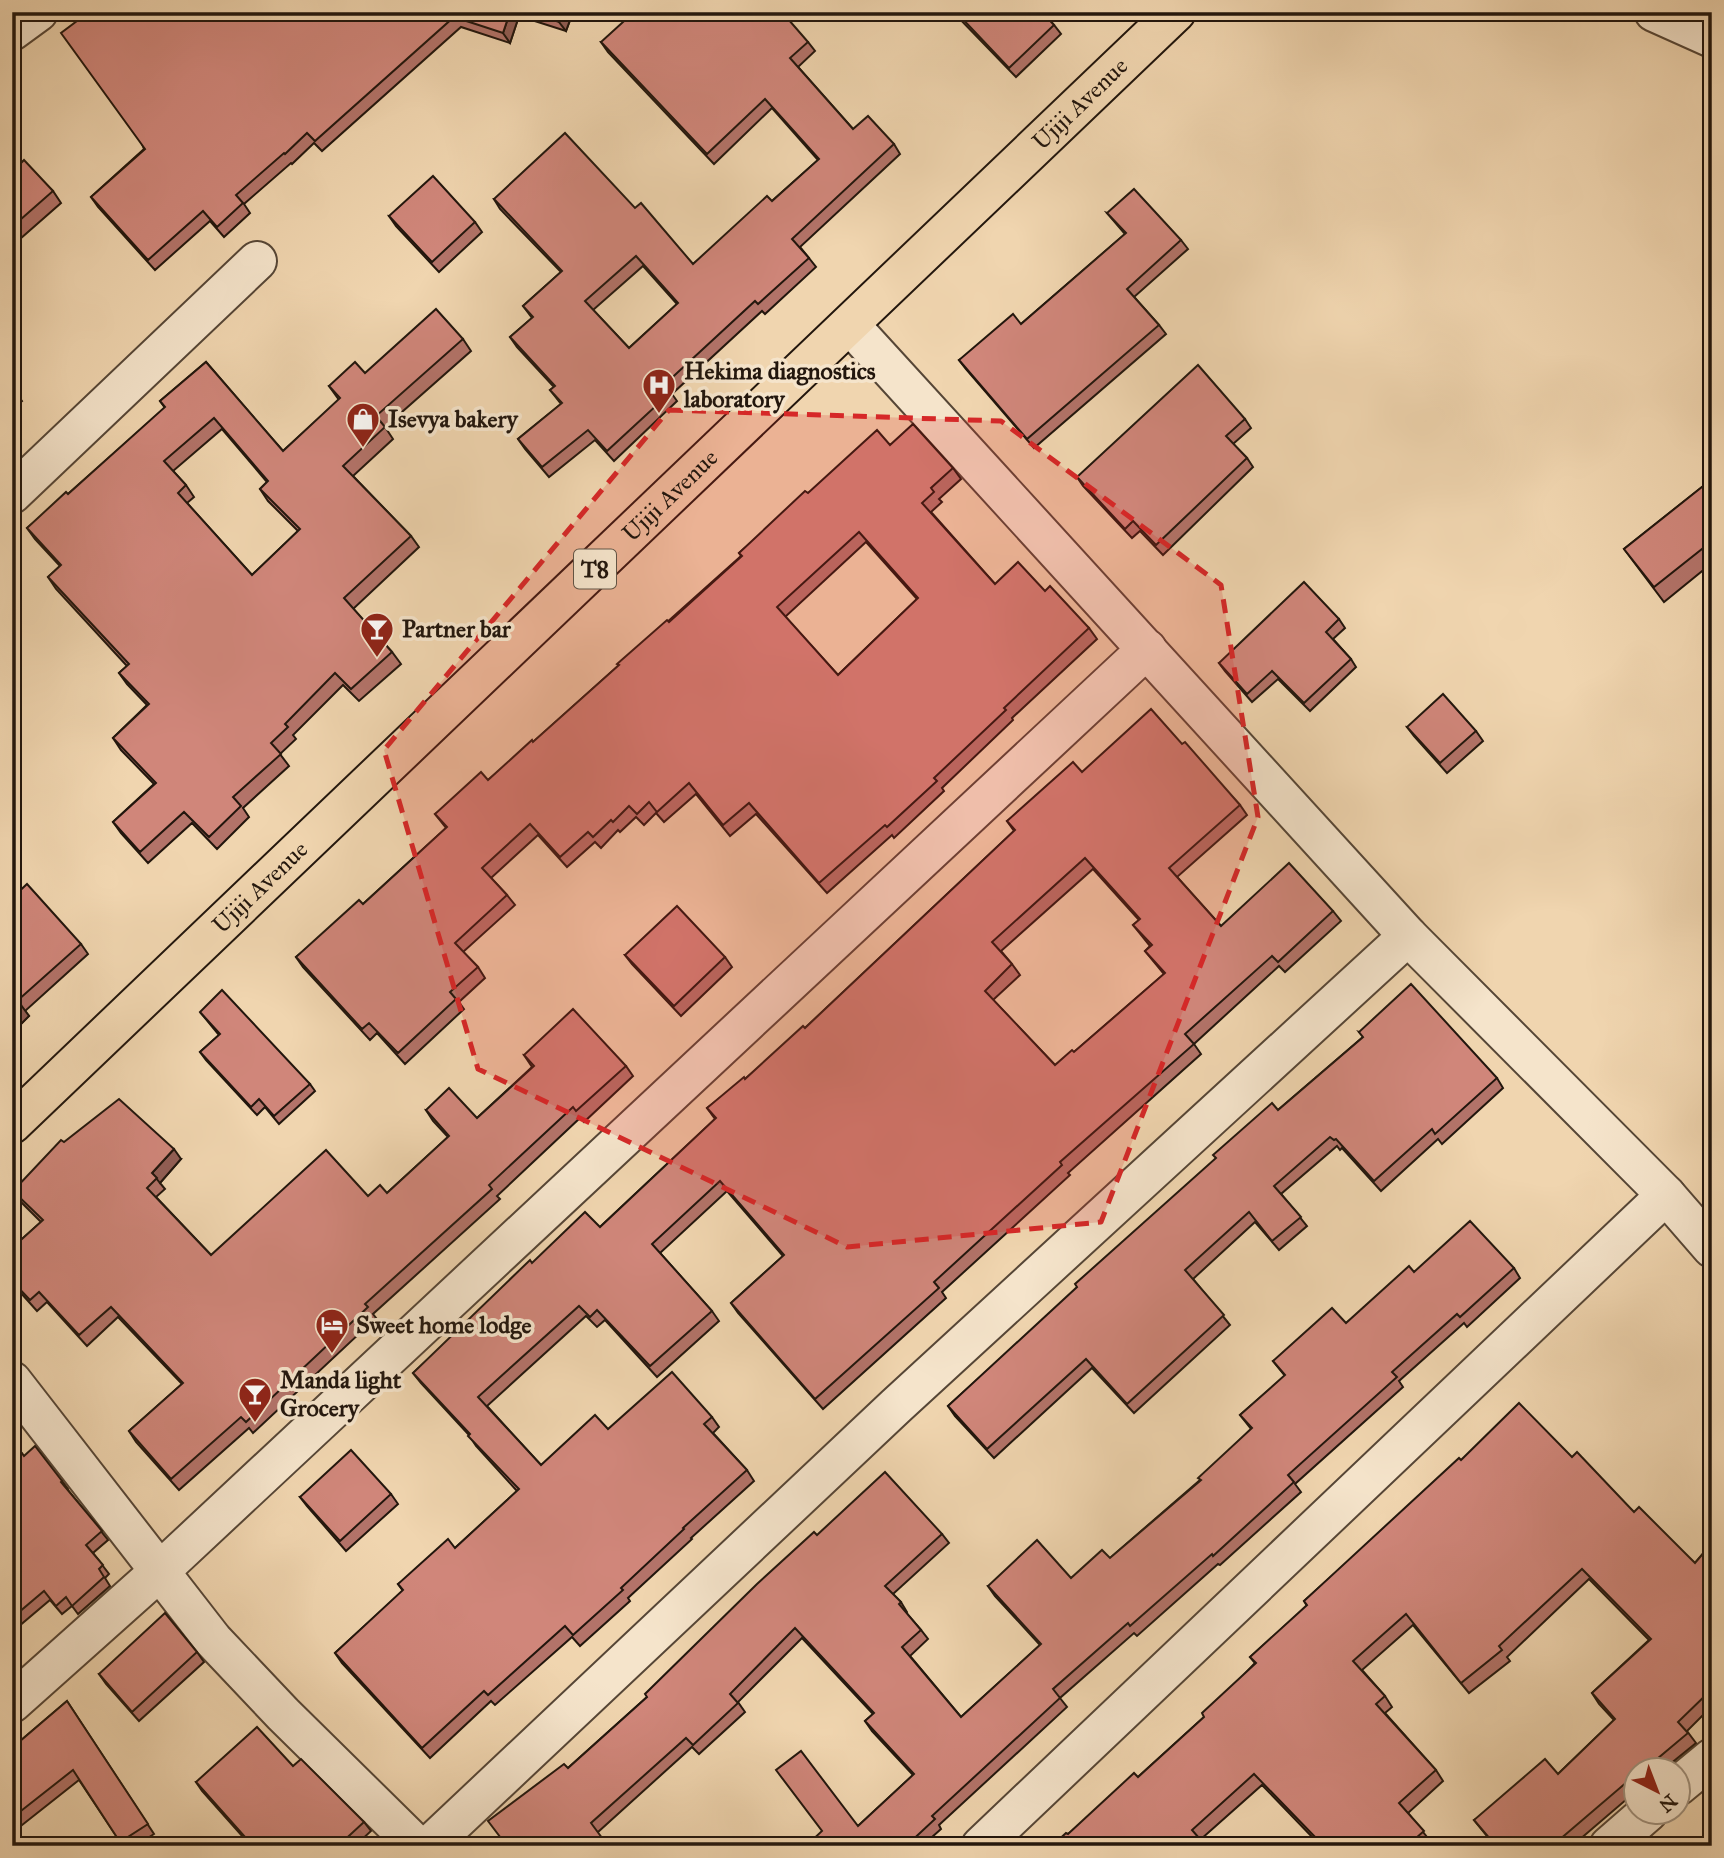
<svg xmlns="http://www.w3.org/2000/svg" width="1724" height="1858" viewBox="0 0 1724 1858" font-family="'IM FELL Great Primer',serif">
<rect width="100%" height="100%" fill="#f0d5af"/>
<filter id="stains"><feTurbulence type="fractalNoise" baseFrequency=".00286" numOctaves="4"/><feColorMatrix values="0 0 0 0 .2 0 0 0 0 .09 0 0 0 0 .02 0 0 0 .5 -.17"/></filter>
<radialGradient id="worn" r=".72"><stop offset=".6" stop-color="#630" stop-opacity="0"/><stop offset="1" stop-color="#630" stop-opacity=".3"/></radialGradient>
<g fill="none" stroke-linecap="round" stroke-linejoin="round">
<defs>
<g id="minor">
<polyline points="1654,12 1712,38"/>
<polyline points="12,31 38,12"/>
<polyline points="850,325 1408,936 1666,1195 1712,1248"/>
<polyline points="12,494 257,261"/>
<polyline points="12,1381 213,1640 283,1714 417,1846"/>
<polyline points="12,1703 161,1570 1147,649"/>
<polyline points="1678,1786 1712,1758"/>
<polyline points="429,1846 896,1406 1408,936"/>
<polyline points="981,1846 1666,1195"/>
<polyline points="1609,1846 1648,1812"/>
</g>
<g id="trunk">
<path id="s1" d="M12 1124 1176 12"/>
</g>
</defs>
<use href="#minor" stroke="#564636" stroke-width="42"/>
<use href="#trunk" stroke="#22160d" stroke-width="42"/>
<use href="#minor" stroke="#f5e4cb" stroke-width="38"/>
<use href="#trunk" stroke="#f0d5af" stroke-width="38"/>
</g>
<g fill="#b37369" stroke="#22160d" stroke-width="2" fill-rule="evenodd">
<polygon points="89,12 573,12 566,31 519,16 510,43 461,27 322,151 314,143 292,164 291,163 244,204 250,213 224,237 210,221 155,270 98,207 91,197 144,149"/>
<polygon points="953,12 1042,12 1054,25 1061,34 1016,77"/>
<path d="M601 42H808L815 51 798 67 853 129 894 144 900 154 800 247 809 258 816 267 765 314 762 311 672 394 677 401 614 461 595 440 549 477 525 449 518 439 561 404 550 390 554 387 517 347 510 337 532 318 523 306 561 272 500 209 494 199 635 208 693 264 772 201 818 160 772 108 714 164 608 52ZM643 266 677 304 629 348 593 310Z"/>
<polygon points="12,152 53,191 61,203 12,246"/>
<polygon points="1107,213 1181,240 1188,249 1134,297 1159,325 1166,334 1034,448 966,369 959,360 1021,324 1125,234"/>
<polygon points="389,216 475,222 482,232 439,272 396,226"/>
<path d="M463 339 471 351 385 427 393 439 353 476 411 536 419 547 353 609 392 652 401 664 359 701 343 685 293 735 296 739 280 754 289 766 243 808 249 817 217 849 192 823 148 863 121 833 113 822 154 784 121 750 113 738 147 705 127 684 119 673 127 666 56 589 48 577 60 566 35 539 27 528 68 494 165 408 160 401 206 362 283 451 339 400 329 386ZM222 429 267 482 260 489 268 501 298 531 252 575 187 503 194 497 186 485 173 471Z"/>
<polygon points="12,387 22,401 12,410"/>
<polygon points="1245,419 1251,428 1233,444 1247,458 1253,467 1163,555 1140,531 1132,538 1083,486 1077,477"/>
<path d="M890 445 953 468 961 479 939 499 942 502 931 512 995 584 1045 591 1089 628 1097 639 1012 718 1013 720 942 788 944 791 894 838 892 835 827 893 756 814 730 836 696 794 664 822 656 813 644 825 636 817 620 832 618 830 601 848 595 842 567 867 538 835 491 878 507 895 515 905 463 952 478 967 485 978 459 1002 464 1009 405 1064 377 1033 370 1040 303 967 296 957 363 904 446 828 435 814 488 780 533 742 741 556 739 553 808 493ZM866 542 917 599 838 675 785 617Z"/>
<polygon points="1712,479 1712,563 1664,602 1624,549"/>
<polygon points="1339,619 1345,628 1333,639 1351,659 1356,667 1310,711 1278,679 1252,702 1225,671 1219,663"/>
<polygon points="1407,727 1476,731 1483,741 1447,773 1414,736"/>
<path d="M1182 744 1240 805 1247 815 1177 877 1221 926 1333 911 1341 921 1285 972 1279 966 1194 1044 1201 1054 1068 1173 1070 1175 942 1292 946 1298 823 1409 738 1313 731 1303 783 1256 727 1191 660 1253 712 1311 719 1321 657 1377 605 1320 597 1327 586 1316 487 1406 541 1465 608 1429 712 1417 719 1427 713 1433 747 1470 754 1481 691 1538 692 1539 628 1598 630 1601 580 1646 572 1637 495 1705 491 1701 430 1758 342 1663 335 1653 403 1591 398 1584 455 1548 517 1491 476 1446 469 1435 421 1383 413 1373 532 1263 600 1227 715 1119 707 1108 745 1079 805 1028 1014 831 1007 821 1082 772ZM1093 869 1139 920 1133 925 1150 946 1145 951 1164 974 1074 1052 1055 1065 993 1000 1020 975 1012 964 1001 951Z"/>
<polygon points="12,898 81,944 88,954 25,1011 29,1016 12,1033"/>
<polygon points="625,955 725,957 732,967 681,1016 632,964"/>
<polygon points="200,1012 310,1084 315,1091 279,1124 265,1107 257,1115 206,1060 200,1052 219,1035"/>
<polygon points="1359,1032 1497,1078 1503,1088 1442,1144 1438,1139 1381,1191 1342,1148 1340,1150 1337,1146 1281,1194 1307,1226 1279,1250 1255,1222 1193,1279 1230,1325 1134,1413 1092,1368 994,1458 955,1416 948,1406 1278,1110 1363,1037"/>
<polygon points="524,1055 626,1066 633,1076 584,1122 580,1118 497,1196 500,1199 373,1314 376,1318 253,1433 249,1428 179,1490 136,1442 129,1431 182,1384 118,1317 87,1346 47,1302 37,1311 12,1283 12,1248 41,1222 21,1202 13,1191 64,1142 181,1159 160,1183 165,1189 156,1197 211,1255 368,1196 387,1193 448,1137 433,1121 426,1110 477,1118 532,1067"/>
<polygon points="1514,1268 1520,1278 1467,1327 1464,1323 1399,1381 1403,1387 1295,1484 1301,1492 1220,1565 1218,1564 1137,1636 1134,1633 1060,1698 1067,1707 939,1825 941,1829 922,1846 806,1846 858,1826 913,1775 872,1731 865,1721 873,1714 802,1638 738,1702 745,1712 699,1754 692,1747 598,1832 506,1846 568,1768 647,1697 817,1535 942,1534 949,1543 893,1594 901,1602 907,1612 906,1613 921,1630 928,1639 910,1656 961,1717 1040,1645 995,1596 988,1586 1071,1578 1110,1558 1200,1480 1251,1429 1240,1415 1285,1376 1273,1361 1346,1323 1414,1272"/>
<polygon points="12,1440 24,1456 62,1481 68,1489 68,1490 108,1540 93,1553 109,1574 105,1578 110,1586 78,1614 72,1606 62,1614 50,1600 12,1632"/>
<polygon points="1572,1457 1634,1512 1695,1563 1712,1543 1712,1706 1687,1731 1696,1743 1664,1769 1636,1770 1636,1793 1635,1792 1572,1846 1495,1846 1474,1820 1558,1774 1614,1720 1599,1704 1592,1693 1649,1640 1589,1579 1507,1657 1510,1661 1469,1693 1413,1625 1362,1670 1385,1696 1392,1707 1385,1713 1436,1770 1443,1781 1408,1813 1431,1842 1426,1846 1309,1846 1316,1841 1262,1785 1200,1840 1068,1834 1138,1777 1204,1717 1255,1663 1250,1657 1307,1606 1304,1601 1461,1460"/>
<polygon points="391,1494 398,1504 346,1551 307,1506 300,1497"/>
<polygon points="197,1652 204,1662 139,1721 106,1684 99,1674"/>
<polygon points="67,1701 154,1834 135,1846 123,1846 79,1780 12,1833 12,1748"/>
<polygon points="293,1766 364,1822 371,1831 355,1846 251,1846 202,1791 196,1782"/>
</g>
<g fill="#925e55" stroke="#22160d" stroke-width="2">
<polygon points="510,12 516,12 519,16 510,43 503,33"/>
<polygon points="562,12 573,12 566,31 559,22"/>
<polygon points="21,1005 29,1016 12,1033 12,1015"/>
<polygon points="174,1149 181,1159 160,1183 152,1173"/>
<polygon points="1657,1759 1664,1769 1663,1770 1650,1770 1650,1767"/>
</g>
<g fill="#d0867a" stroke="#22160d" stroke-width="2" fill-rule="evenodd">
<polygon points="89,12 510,12 503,33 454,17 315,141 307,133 285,154 284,153 236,195 243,203 217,227 203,211 148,260 91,197 145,149 61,33"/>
<polygon points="530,12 562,12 559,22"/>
<path d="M634 12H782L808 42 790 58 853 129 868 116 894 144 792 239 809 258 758 304 755 301 664 385 671 392 607 451 588 430 542 467 518 439 562 403 550 390 555 386 510 337 533 317 523 306 562 271 494 199 565 133 635 208 641 203 693 264 767 196 772 201 819 159 765 99 707 154 601 42ZM636 256 678 303 629 348 585 301Z"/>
<polygon points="956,12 1042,12 1054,25 1009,68"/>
<polygon points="12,152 22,162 24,160 53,191 12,227"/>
<polygon points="433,176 475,222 432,262 389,216"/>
<polygon points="1134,189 1181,240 1127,289 1159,325 1027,439 959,360 1013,314 1021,324 1126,233 1107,213"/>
<path d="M436 309 463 339 376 416 385 427 343 466 411 536 344 598 392 652 351 689 335 673 285 724 288 727 271 743 281 754 233 797 241 806 209 837 184 812 140 852 113 822 156 783 113 738 149 704 119 673 129 664 48 577 61 565 27 528 66 492 68 494 165 407 160 401 206 362 283 451 340 398 329 386 355 362 365 373ZM214 418 268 481 260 489 300 529 252 575 178 493 186 485 164 461Z"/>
<polygon points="1198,365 1245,419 1226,436 1247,458 1156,545 1133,521 1125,529 1077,477"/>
<path d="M913 424 953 468 931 488 934 492 922 503 995 584 1018 562 1045 591 1050 586 1089 628 1004 708 1006 710 934 778 937 781 887 827 885 825 819 883 749 803 723 825 689 783 657 812 649 802 637 814 629 806 613 822 611 820 593 837 588 832 560 857 530 824 482 868 507 895 455 943 478 967 450 992 456 999 398 1053 369 1023 362 1029 296 957 359 900 363 904 447 827 435 814 481 772 488 780 532 740 533 742 619 665 617 664 667 620 669 622 742 556 739 553 805 491 808 493 877 430 890 445ZM859 532 918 598 838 675 777 607Z"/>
<polygon points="1712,479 1712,541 1654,587 1624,549"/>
<polygon points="1304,582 1339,619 1326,632 1351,659 1304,703 1272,671 1247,694 1219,663"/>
<polygon points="1443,694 1476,731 1440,763 1407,727"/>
<path d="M1151 709 1182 744 1185 742 1240 805 1169 868 1221 926 1289 863 1333 911 1278 962 1272 956 1185 1034 1194 1044 1060 1162 1062 1165 934 1282 939 1288 815 1399 731 1303 784 1255 720 1181 652 1244 712 1311 650 1366 597 1310 590 1317 579 1306 478 1397 541 1465 595 1415 608 1429 672 1372 712 1417 704 1424 747 1470 683 1528 684 1529 621 1588 623 1590 573 1635 565 1626 488 1695 484 1691 422 1748 335 1653 403 1590 398 1584 448 1539 455 1548 519 1489 468 1436 470 1434 413 1373 530 1260 532 1263 585 1212 600 1227 716 1118 707 1108 744 1077 745 1079 803 1026 805 1028 1015 830 1007 821 1073 762 1082 772ZM1085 858 1140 919 1133 925 1152 945 1145 951 1165 973 1074 1052 1072 1050 1055 1065 985 991 1012 964 992 942Z"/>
<polygon points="27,884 81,944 17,1001 21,1005 12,1015 12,898"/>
<polygon points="677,906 725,957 674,1006 625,955"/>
<polygon points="1411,984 1497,1078 1435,1134 1432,1129 1374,1181 1336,1139 1334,1140 1330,1137 1274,1186 1301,1217 1272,1241 1249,1212 1185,1270 1224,1315 1127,1404 1086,1359 987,1449 948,1406 1077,1287 1075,1284 1216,1158 1213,1155 1272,1103 1278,1110 1363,1037 1359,1032"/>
<polygon points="222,990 310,1084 274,1116 259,1099 251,1107 200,1052 220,1034 200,1012"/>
<polygon points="573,1009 626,1066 576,1111 573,1107 489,1185 492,1189 365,1304 368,1307 246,1422 241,1417 171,1479 129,1431 183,1383 111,1307 79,1335 39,1292 30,1300 12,1281 12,1248 43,1220 13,1191 61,1140 64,1142 119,1099 174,1149 152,1173 157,1178 147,1188 211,1255 326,1150 368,1196 380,1185 387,1193 449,1136 426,1110 449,1088 477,1118 534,1066 524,1055"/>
<polygon points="1470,1221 1514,1268 1460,1317 1457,1314 1392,1372 1397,1377 1288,1475 1294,1482 1213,1556 1212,1554 1130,1626 1128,1623 1053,1689 1060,1698 932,1816 935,1819 906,1846 806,1846 822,1831 776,1770 801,1751 858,1826 914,1774 865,1721 874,1713 795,1628 730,1694 738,1703 693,1745 686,1738 591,1823 608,1846 507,1846 488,1821 564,1764 568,1768 647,1697 645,1694 757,1584 814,1532 817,1535 885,1472 942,1534 885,1586 901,1602 899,1604 921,1630 902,1647 961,1717 1041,1644 988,1586 1037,1540 1071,1578 1102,1550 1110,1558 1201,1480 1198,1478 1252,1428 1240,1415 1285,1375 1273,1361 1332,1308 1346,1323 1409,1266 1414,1272"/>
<polygon points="1519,1403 1572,1457 1577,1452 1634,1512 1639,1507 1695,1563 1712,1543 1712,1689 1678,1722 1688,1733 1657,1759 1650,1767 1650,1770 1636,1770 1636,1780 1630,1783 1628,1781 1552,1846 1496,1846 1474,1820 1545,1759 1558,1774 1615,1719 1592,1693 1651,1639 1582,1569 1499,1646 1502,1650 1461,1683 1406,1614 1353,1661 1385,1696 1376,1704 1436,1770 1399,1803 1424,1831 1407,1846 1309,1846 1317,1839 1254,1774 1192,1830 1206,1846 1052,1846 1066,1833 1068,1834 1134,1773 1138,1777 1204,1717 1202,1713 1256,1663 1250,1657 1307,1605 1304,1601 1459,1458 1461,1460"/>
<polygon points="12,1440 24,1456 35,1446 62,1481 61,1482 102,1531 86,1545 103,1565 99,1569 104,1577 72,1606 66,1597 56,1606 44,1591 12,1618"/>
<polygon points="351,1450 391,1494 340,1541 300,1497"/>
<polygon points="165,1613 197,1652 132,1712 99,1674"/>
<polygon points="67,1701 148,1824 120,1842 73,1770 12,1818 12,1748"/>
<polygon points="257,1727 293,1766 301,1759 364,1822 338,1846 253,1846 196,1782"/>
</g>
<path fill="#d62828" fill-opacity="0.2" stroke="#d62828" stroke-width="5" stroke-dasharray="14 9" stroke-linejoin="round" d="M669 410 1001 421 1221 585 1258 817 1101 1222 847 1247 478 1069 384 750Z"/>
<defs>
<symbol id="hospital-pin" viewBox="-11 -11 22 30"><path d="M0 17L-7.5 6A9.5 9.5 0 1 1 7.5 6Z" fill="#8f2418" stroke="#f5e4cb"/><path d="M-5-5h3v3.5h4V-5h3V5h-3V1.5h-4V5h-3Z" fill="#fff"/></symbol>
<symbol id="shop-pin" viewBox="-11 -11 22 30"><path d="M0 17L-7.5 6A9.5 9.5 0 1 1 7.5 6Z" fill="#8f2418" stroke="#f5e4cb"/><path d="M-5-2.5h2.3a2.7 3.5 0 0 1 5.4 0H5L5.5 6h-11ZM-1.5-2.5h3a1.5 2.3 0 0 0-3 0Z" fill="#fff"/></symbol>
<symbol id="bar-pin" viewBox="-11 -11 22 30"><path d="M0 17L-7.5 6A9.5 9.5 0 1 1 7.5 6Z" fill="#8f2418" stroke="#f5e4cb"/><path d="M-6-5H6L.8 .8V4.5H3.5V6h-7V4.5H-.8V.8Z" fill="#fff"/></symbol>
<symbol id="hotel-pin" viewBox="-11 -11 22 30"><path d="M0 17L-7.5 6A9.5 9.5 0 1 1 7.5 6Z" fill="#8f2418" stroke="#f5e4cb"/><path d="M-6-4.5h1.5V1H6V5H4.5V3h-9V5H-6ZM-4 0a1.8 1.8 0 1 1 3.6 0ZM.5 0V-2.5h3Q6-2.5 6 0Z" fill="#fff"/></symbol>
</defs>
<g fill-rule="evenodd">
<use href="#hospital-pin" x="640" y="366" width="38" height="52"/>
<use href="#shop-pin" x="344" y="400" width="38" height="52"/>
<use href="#bar-pin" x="358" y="610" width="38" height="52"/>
<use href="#hotel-pin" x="313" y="1306" width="38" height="52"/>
<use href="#bar-pin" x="236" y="1375" width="38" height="52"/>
</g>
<g text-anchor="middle" stroke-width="7" stroke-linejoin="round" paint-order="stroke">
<rect fill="#f5e4cb" stroke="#615446" stroke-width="2" x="574" y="549.5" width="42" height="39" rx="5"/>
<g font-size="23" font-weight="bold" fill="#22160d">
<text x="595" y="577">T8</text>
</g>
<g font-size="24" fill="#22160d" stroke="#f5e4cb">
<text dy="8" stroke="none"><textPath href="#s1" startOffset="1477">Ujiji Avenue</textPath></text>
<text dy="8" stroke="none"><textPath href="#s1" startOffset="910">Ujiji Avenue</textPath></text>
<text dy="8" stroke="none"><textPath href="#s1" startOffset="343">Ujiji Avenue</textPath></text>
</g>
<g font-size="24" font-weight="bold" fill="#22160d" stroke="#f5e4cb" text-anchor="start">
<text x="684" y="379">Hekima diagnostics<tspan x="684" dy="28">laboratory</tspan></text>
<text x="388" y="427">Isevya bakery</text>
<text x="402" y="637">Partner bar</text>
<text x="356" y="1333">Sweet home lodge</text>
<text x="280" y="1388">Manda light<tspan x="280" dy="28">Grocery</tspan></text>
</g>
</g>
<rect width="1724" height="1858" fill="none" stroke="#f0d5af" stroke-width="42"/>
<rect x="14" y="14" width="1696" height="1830" fill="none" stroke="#22160d" stroke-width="3.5"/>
<rect x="21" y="21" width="1682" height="1816" fill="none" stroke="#22160d" stroke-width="2"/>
<g transform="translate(1657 1791) rotate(138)"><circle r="33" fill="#f5e4cb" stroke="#a1927f" stroke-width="2"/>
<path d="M0-5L12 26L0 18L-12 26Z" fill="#8f2418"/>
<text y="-10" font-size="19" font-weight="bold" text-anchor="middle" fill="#22160d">N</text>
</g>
<rect width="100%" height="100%" filter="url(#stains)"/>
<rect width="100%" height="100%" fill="url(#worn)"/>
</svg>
